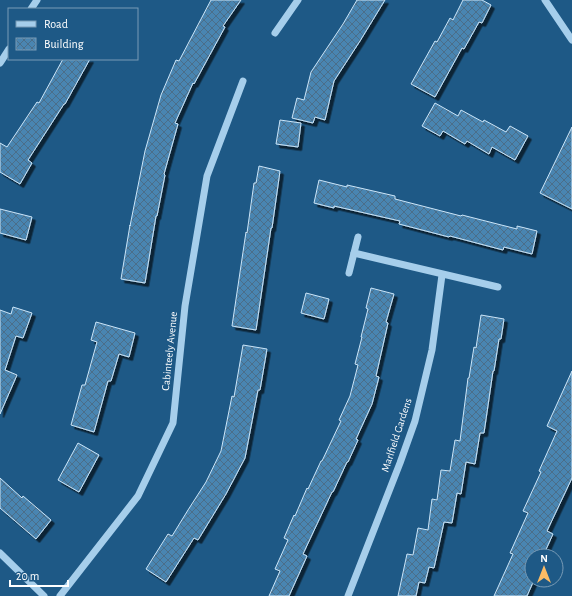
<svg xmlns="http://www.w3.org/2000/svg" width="572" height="596" viewBox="0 0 572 596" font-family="'Alegreya Sans',sans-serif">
<defs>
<pattern id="building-cross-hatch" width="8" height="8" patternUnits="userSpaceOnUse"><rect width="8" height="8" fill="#4a85b1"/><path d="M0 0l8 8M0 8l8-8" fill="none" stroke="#4b6e89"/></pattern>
<filter id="shadow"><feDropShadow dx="3.5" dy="3.5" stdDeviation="0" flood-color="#0009"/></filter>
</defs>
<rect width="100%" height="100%" fill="#1e5986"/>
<g fill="url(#building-cross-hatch)" stroke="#cbe5f8" filter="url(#shadow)">
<polygon points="211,0 241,0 223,26 225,27 194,84 193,83 175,123 178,124 164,174 165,175 157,216 156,216 145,283 121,279 130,225 130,226 145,151 161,95 176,60 179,61"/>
<polygon points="357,0 385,0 360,41 334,81 325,120 315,117 313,123 292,118 297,98 304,100 311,72 343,24"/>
<polygon points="463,0 482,0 491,5 482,23 479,22 464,49 462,48 435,97 411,84 435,41 437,42 450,18 453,20"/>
<polygon points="63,59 90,59 65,104 64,104 28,160 32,163 20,184 0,172 0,143 7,147 37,102 39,103"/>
<polygon points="435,103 458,116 461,110 483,122 484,120 506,132 510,126 528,136 515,160 492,147 489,154 467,141 465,144 443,131 440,136 422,126"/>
<polygon points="280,120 301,123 298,147 276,144"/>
<polygon points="572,127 572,209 540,193"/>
<polygon points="259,166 280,171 272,228 271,228 256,330 232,326 246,232 247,233 254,183 256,183"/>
<polygon points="319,180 347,187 347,185 395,196 395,199 461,216 462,215 517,229 517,226 537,231 532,254 504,247 503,250 450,236 449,237 399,224 400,221 334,206 334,208 314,203"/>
<polygon points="0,209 32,217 26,240 0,233"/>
<polygon points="371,288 394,294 386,322 388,323 376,376 379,377 372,404 356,439 358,440 348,462 347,462 333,492 332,492 303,554 307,556 289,596 269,596 280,571 275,569 288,540 284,538 294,515 295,516 307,488 308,489 321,461 322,461 341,421 339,420 350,396 358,365 355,364 362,337 361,337 368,309 366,308"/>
<polygon points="306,293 329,299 324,319 301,313"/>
<polygon points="13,307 32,313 23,338 16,336 5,370 17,375 0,414 0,310 11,314"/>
<polygon points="481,315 504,319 501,339 499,339 494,371 493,371 484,433 480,433 475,464 466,462 461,494 457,493 452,523 444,522 434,568 429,567 425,583 419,582 416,596 398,596 407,554 413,555 418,528 428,530 432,499 437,500 441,470 450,471 455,440 460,441 468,378 469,378 474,347 476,348"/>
<polygon points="96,322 135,333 129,357 119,354 111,381 108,381 94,432 71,425 82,385 85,385 97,342 91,340"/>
<polygon points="243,345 267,349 260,390 258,390 245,458 226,494 198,540 194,538 166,582 146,569 168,534 172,536 188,510 206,482 221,451 232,396 234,397"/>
<polygon points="572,371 572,478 547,531 553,534 543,556 532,556 532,580 534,580 527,596 494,596 513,554 510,553 528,513 523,511 541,472 539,471 557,431 547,426"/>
<polygon points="78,443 99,455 79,492 58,480"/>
<polygon points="0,478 22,498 23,496 51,520 36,539 0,508"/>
</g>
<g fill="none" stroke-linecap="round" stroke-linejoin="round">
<g stroke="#a6ceeb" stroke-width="7">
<polyline points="545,0 572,40"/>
<polyline points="31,9 37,0"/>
<polyline points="275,33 298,0"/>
<polyline points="0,63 2,60 9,49"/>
<polyline points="354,253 498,287"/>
<polyline points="349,273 358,237"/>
<polyline points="0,553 44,596"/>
<polyline points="60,596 138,496 173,423 185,306 207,176 243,81"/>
<polyline points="348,596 400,463 415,421 432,350 442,275"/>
</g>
</g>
<g text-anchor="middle" stroke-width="3.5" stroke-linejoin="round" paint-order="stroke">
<g font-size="11" fill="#fff" stroke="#1e5986">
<text transform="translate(169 351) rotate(-84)" y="4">Cabinteely Avenue</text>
<text transform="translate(396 435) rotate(-72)" y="4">Marlfield Gardens</text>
</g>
</g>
<rect x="8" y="8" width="130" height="52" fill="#1e5986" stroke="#789bb6"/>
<rect x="16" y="21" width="20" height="6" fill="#a6ceeb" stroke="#789bb6"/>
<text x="44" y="28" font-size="12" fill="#ffffff">Road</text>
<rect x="16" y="38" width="20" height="12" fill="url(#building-cross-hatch)" stroke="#789bb6"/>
<text x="44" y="48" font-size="12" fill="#ffffff">Building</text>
<g transform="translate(544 568)"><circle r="19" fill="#1e5986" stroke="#789bb6"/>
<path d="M0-3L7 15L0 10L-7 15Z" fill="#fabb65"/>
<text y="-6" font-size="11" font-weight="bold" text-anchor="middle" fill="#ffffff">N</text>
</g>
<path d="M10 580v6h58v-6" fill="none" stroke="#ffffff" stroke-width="2"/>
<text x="16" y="580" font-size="12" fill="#ffffff" stroke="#1e5986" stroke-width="3" paint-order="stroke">20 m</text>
</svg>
